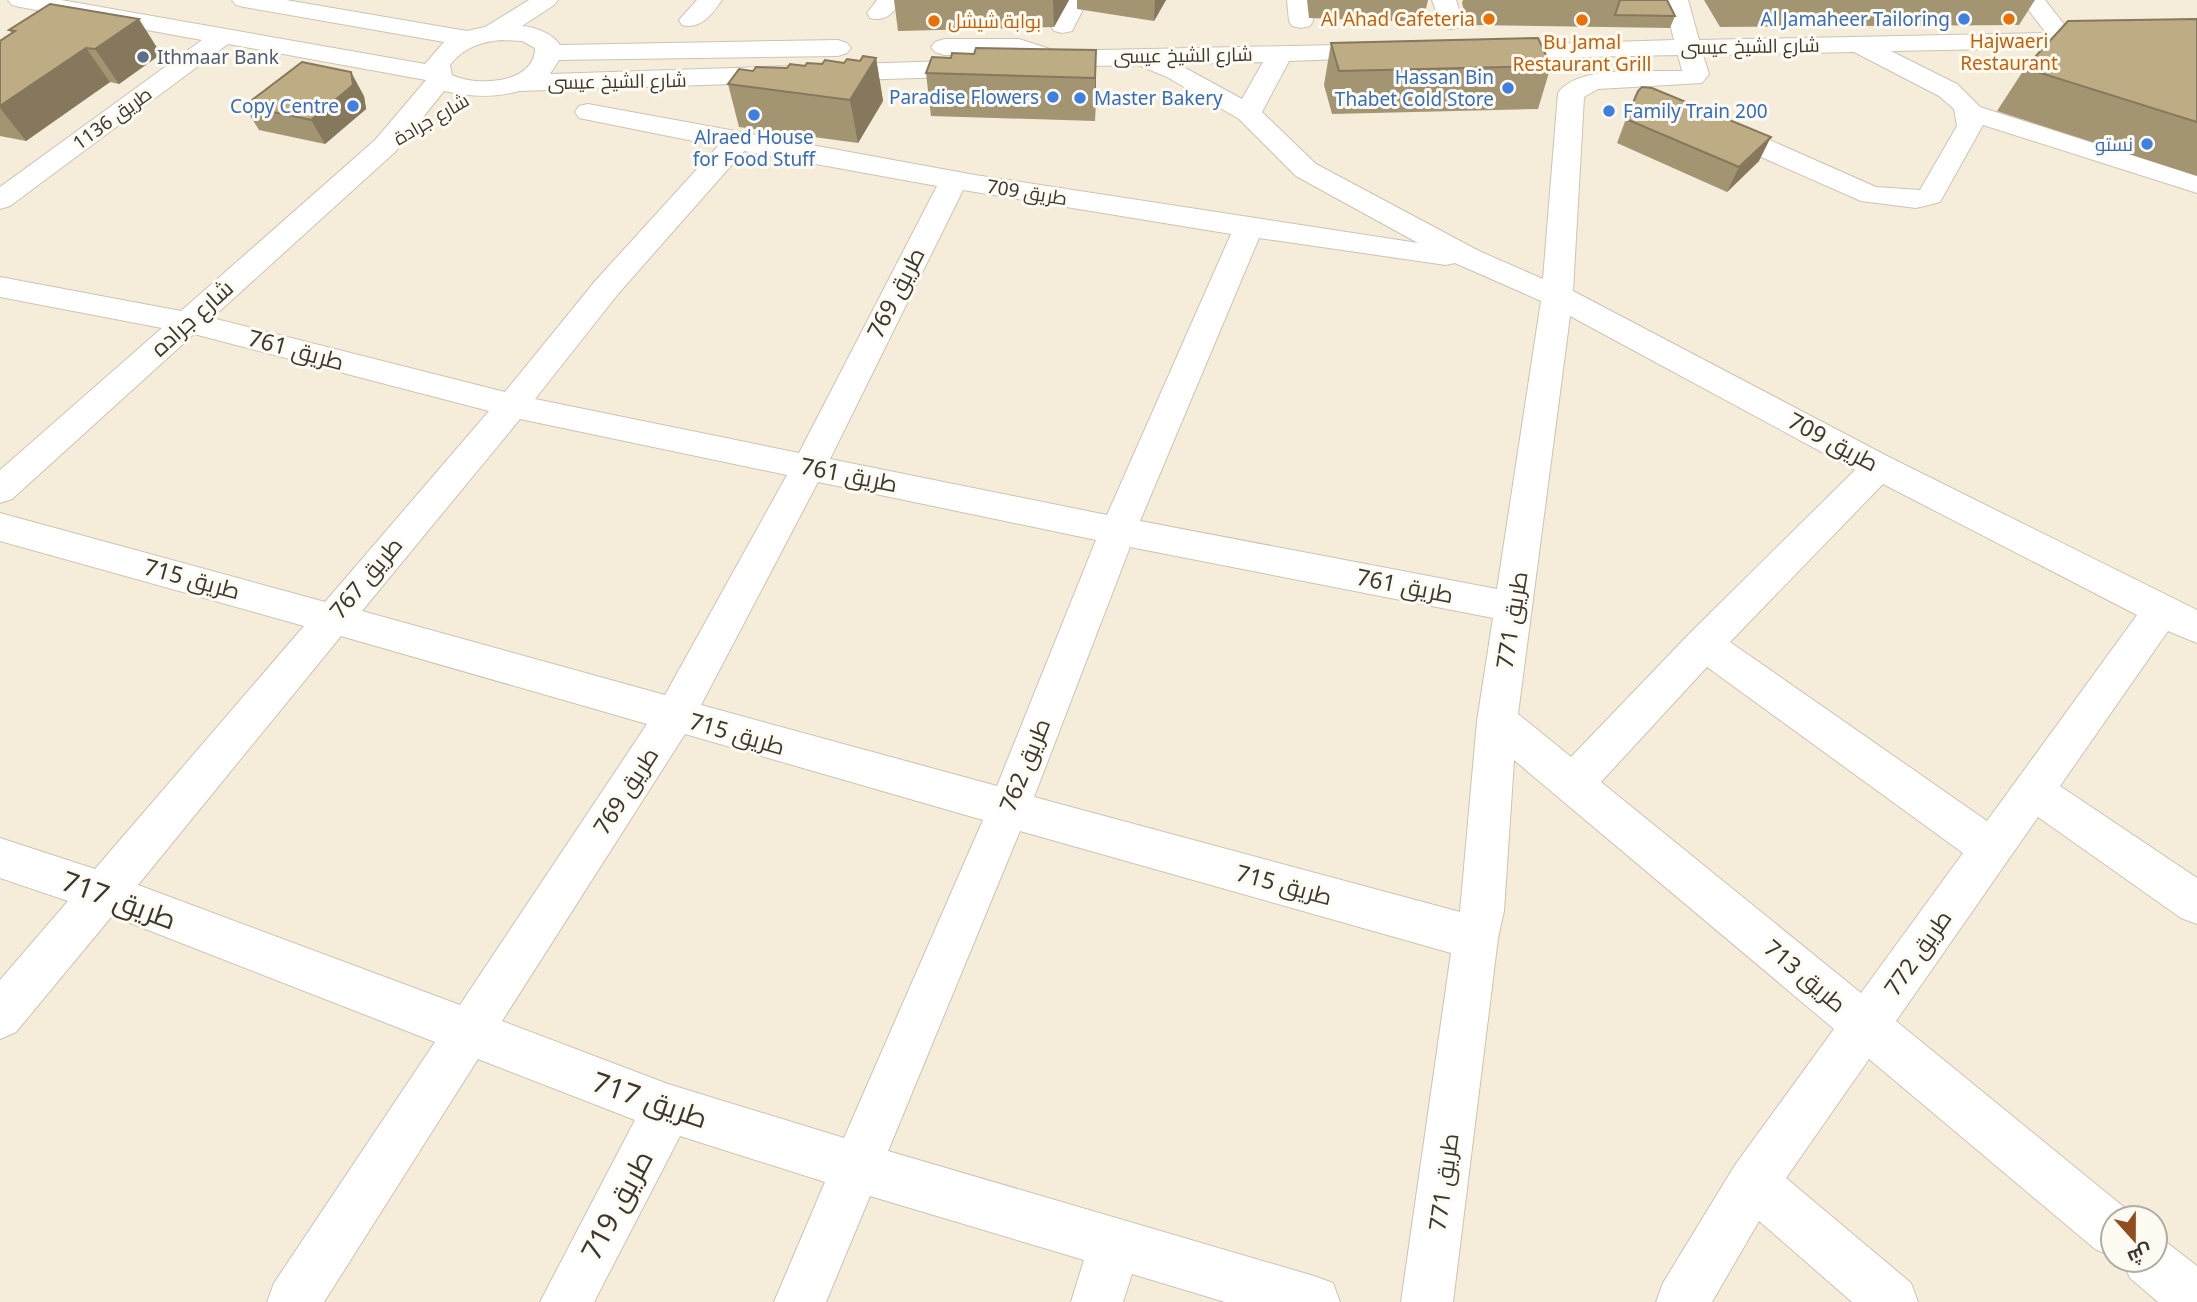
<svg xmlns="http://www.w3.org/2000/svg" width="2197" height="1302" viewBox="0 0 2197 1302" font-family="'Noto Sans',Cairo,sans-serif">
<rect width="100%" height="100%" fill="#f5edda"/>
<g fill="none" stroke-linecap="round" stroke-linejoin="round">
<defs>
<g id="minor">
<path d="M8 0H61L425 64 444 42 244 7 236 5 232 0H286L467 31 485 27 529 0H558L554 5 522 26C535 27 552 33 560 45L838 40 847 43 851 48 847 53 838 56 559 60 550 74 980 60 989 63 993 68 989 73 980 76 519 91C494 98 470 97 444 91L395 152 212 318 505 392 596 280 718 146 579 118 575 112 579 106 588 104 975 175 1418 243 1296 176 1239 119 1167 77 1138 65 1043 67 1017 55H944L935 52 931 47 935 42 944 39H1019L1056 51 1382 44 1391 47 1395 52 1391 57 1289 61 1262 112 1316 164 1479 251 1543 279 1558 93C1578 64 1650 72 1682 71L1678 55 1491 59 1482 56 1478 51 1482 46 1674 40 1664 0H1688L1699 40 2046 33 2021 0H2045L2071 33 2197 31V45L1891 51 1957 84 1980 107 2197 176V193L1983 125 1940 202 1916 208 1861 201 1709 134 1706 128 1709 122 1719 120 1729 122 1876 187 1920 190 1957 126 1954 109 1939 96 1854 52 1703 55 1709 74 1702 83 1598 89 1584 97 1573 291 1891 458 2197 610V643L2168 631 2060 786 2197 878V924L2181 918 2038 817 1896 1021 2131 1213 2133 1218H2113V1257L2095 1249 1869 1059 1786 1178 1911 1283 1918 1302H1852L1759 1221 1712 1302H1656L1663 1283 1735 1165 1834 1029 1514 760 1504 911 1498 938 1453 1302H1401L1451 953 1020 831 888 1151 1314 1276 1333 1283 1340 1302H1225L1132 1274 1123 1302H1071L1084 1260 870 1196 826 1302H774L825 1182 680 1136 594 1302H540L635 1120 478 1059 324 1302H267L274 1283 435 1042 112 916 16 1032 0 1039V980L68 901 0 878V838L95 869 304 626 0 541V513L325 602 489 411 194 334 12 499 0 503V470L162 328 0 297V277L181 311 375 140 426 80 228 44 10 206 0 209V187L202 40 20 7 12 5ZM501 40 522 41 535 48C535 84 477 87 452 75L450 65C463 48 480 42 501 40ZM1263 62 1242 99 1178 64ZM744 151 937 186 799 453 535 399 618 294ZM963 190 1231 234 1107 515 830 459ZM1259 238 1446 265 1455 263 1541 301 1497 589 1140 521ZM1570 316 1855 470 1690 633 1571 757 1518 714ZM520 419 787 475 665 695 362 611ZM818 482 1096 540 997 786 701 705ZM1883 484 2137 615 1987 821 1730 642ZM1130 547 1493 618 1477 721 1460 912 1034 797ZM341 636 647 724 460 1005 138 885ZM1707 667 1963 853 1861 993 1601 782ZM685 734 983 820 844 1138 668 1084 502 1021Z"/>
<path d="M697 0H722C712 14 701 30 682 25L679 20Z"/>
<path d="M877 0H902C893 13 887 22 870 18L867 13Z"/>
<polygon points="1064,0 1088,0 1072,31 1063,33 1054,31 1051,26"/>
<polygon points="1287,0 1311,0 1313,21 1310,26 1301,28 1292,26 1289,21"/>
<polygon points="1432,0 1456,0 1463,22 1460,27 1451,29 1442,27"/>
<polygon points="2155,1237 2166,1242 2197,1266 2197,1302 2158,1302 2130,1278 2122,1260 2155,1260"/>
</g>
</defs>
<use href="#minor" stroke="#ccc4b2" stroke-width="2"/>
<use href="#minor" fill="#fff" fill-rule="evenodd"/>
</g>
<g fill="#a39472">
<polygon points="894,0 1069,0 1054,27 898,31"/>
<polygon points="1077,0 1166,0 1154,21 1077,9"/>
<polygon points="1307,0 1428,0 1423,22 1309,18"/>
<polygon points="1463,0 1667,0 1675,16 1670,28 1468,25 1462,3"/>
<polygon points="1704,0 2035,0 2019,25 1720,27"/>
<polygon points="2197,19 2197,176 1997,111 2025,68"/>
<polygon points="9,30 161,54 119,84 110,82 26,141 0,136 0,41 12,33"/>
<polygon points="1331,43 1551,66 1538,109 1332,114 1324,85"/>
<polygon points="1096,50 1095,121 931,116 926,73 951,58 974,54"/>
<polygon points="876,58 883,101 858,143 739,127 728,84 753,71 860,61"/>
<polygon points="364,96 366,109 325,144 259,130 244,106"/>
<polygon points="1626,119 1759,161 1727,192 1617,143"/>
</g>
<g fill="#85785c">
<polygon points="1053,0 1069,0 1054,27"/>
<polygon points="1155,0 1166,0 1154,21"/>
<polygon points="139,19 161,54 119,84 95,49"/>
<polygon points="86,48 110,82 26,141 0,108 0,106"/>
<polygon points="1096,50 1096,92 1095,121 1095,78"/>
<polygon points="876,58 883,101 858,143 850,100"/>
<polygon points="351,72 364,96 366,109 325,144 311,120"/>
<polygon points="1771,137 1759,161 1727,192 1739,167"/>
</g>
<g fill="#beac84" stroke="#85785c" stroke-width="2">
<polygon points="1620,0 1667,0 1675,16 1615,15"/>
<polygon points="50,4 139,19 95,49 86,48 0,106 0,41 15,31 9,30"/>
<polygon points="2197,19 2197,122 2025,68 2068,21"/>
<polygon points="1538,38 1551,66 1339,71 1331,43"/>
<polygon points="976,48 1096,50 1095,78 926,73 932,57 951,58 952,53 974,54"/>
<polygon points="863,56 876,58 850,100 728,84 739,69 753,71 756,67 787,68 790,64 805,66 807,63 822,64 825,60 844,63 847,59 860,61"/>
<polygon points="302,62 351,72 353,85 311,120 244,106"/>
<polygon points="1642,87 1652,88 1771,137 1739,167 1626,119 1638,91"/>
</g>
<g fill="#e8710a" stroke="#fefbf3" stroke-width="2.5">
<circle cx="1489" cy="19" r="7"/>
<circle cx="2009" cy="19" r="7"/>
<circle cx="1582" cy="20" r="7"/>
<circle cx="934" cy="21" r="7"/>
</g>
<g fill="#3f7fe0" stroke="#fefbf3" stroke-width="2.5">
<circle cx="1964" cy="19" r="7"/>
<circle cx="1508" cy="88" r="7"/>
<circle cx="1053" cy="97" r="7"/>
<circle cx="1080" cy="98" r="7"/>
<circle cx="353" cy="106" r="7"/>
<circle cx="1609" cy="111" r="7"/>
<circle cx="754" cy="115" r="7"/>
<circle cx="2147" cy="144" r="7"/>
</g>
<circle fill="#5c6f8a" stroke="#fefbf3" stroke-width="2.5" cx="143" cy="57" r="7"/>
<g text-anchor="middle" stroke-width="6" stroke-linejoin="round" paint-order="stroke">
<g font-size="19" fill="#c56008" stroke="#fefbf3">
<text x="1475" y="26" text-anchor="end">Al Ahad Cafeteria</text>
<text x="948" y="28" text-anchor="start">بوابة شيشل</text>
<text x="2009" y="48">Hajwaeri<tspan x="2009" dy="22">Restaurant</tspan></text>
<text x="1582" y="49">Bu Jamal<tspan x="1582" dy="22">Restaurant Grill</tspan></text>
</g>
<g font-size="19" fill="#366cbe" stroke="#fefbf3" text-anchor="end">
<text x="1950" y="26">Al Jamaheer Tailoring</text>
<text x="1494" y="84">Hassan Bin<tspan x="1494" dy="22">Thabet Cold Store</tspan></text>
<text x="1039" y="104">Paradise Flowers</text>
<text x="1094" y="105" text-anchor="start">Master Bakery</text>
<text x="339" y="113">Copy Centre</text>
<text x="1623" y="118" text-anchor="start">Family Train 200</text>
<text x="754" y="144" text-anchor="middle">Alraed House<tspan x="754" dy="22">for Food Stuff</tspan></text>
<text x="2133" y="151">نستو</text>
</g>
<g font-size="19" fill="#3c3831" stroke="#fefbf3">
<text transform="translate(1750 46) rotate(-1)" y="7">شارع الشيخ عيسى</text>
<text transform="translate(1183 55) rotate(-1)" y="7">شارع الشيخ عيسى</text>
<text transform="translate(617 81) rotate(-1)" y="7">شارع الشيخ عيسى</text>
<text transform="translate(112 118) rotate(-36)" y="7">طريق 1136</text>
<text transform="translate(431 119) rotate(-30)" y="7">شارع جرادة</text>
<text transform="translate(1027 192) rotate(9)" y="7">طريق 709</text>
</g>
<g font-size="19" fill="#4e5e75" stroke="#fefbf3" text-anchor="start">
<text x="157" y="64">Ithmaar Bank</text>
</g>
<g font-size="23" fill="#3c3831" stroke="#fefbf3">
<text transform="translate(896 293) rotate(-63)" y="8">طريق 769</text>
<text transform="translate(192 318) rotate(-42)" y="8">شارع جراده</text>
<text transform="translate(296 350) rotate(15)" y="8">طريق 761</text>
<text transform="translate(1833 442) rotate(28)" y="8">طريق 709</text>
<text transform="translate(849 475) rotate(11)" y="8">طريق 761</text>
<text transform="translate(366 578) rotate(-50)" y="8">طريق 767</text>
<text transform="translate(192 579) rotate(15)" y="8">طريق 715</text>
<text transform="translate(1405 586) rotate(11)" y="8">طريق 761</text>
<text transform="translate(1512 620) rotate(-81)" y="8">طريق 771</text>
<text transform="translate(737 734) rotate(16)" y="8">طريق 715</text>
<text transform="translate(1025 765) rotate(-68)" y="8">طريق 762</text>
<text transform="translate(626 791) rotate(-57)" y="8">طريق 769</text>
<text transform="translate(1284 885) rotate(15)" y="8">طريق 715</text>
<text transform="translate(1918 953) rotate(-55)" y="8">طريق 772</text>
<text transform="translate(1805 976) rotate(40)" y="8">طريق 713</text>
<text transform="translate(1444 1182) rotate(-82)" y="8">طريق 771</text>
</g>
<g font-size="28" fill="#3c3831" stroke="#fefbf3">
<text transform="translate(119 900) rotate(20)" y="10">طريق 717</text>
<text transform="translate(650 1100) rotate(19)" y="10">طريق 717</text>
<text transform="translate(617 1205) rotate(-62)" y="10">طريق 719</text>
</g>
</g>
<g transform="translate(2134 1239) rotate(159)"><circle r="33" fill="#fefbf3" stroke="#b0ada5" stroke-width="2"/>
<path d="M0-5L12 26L0 18L-12 26Z" fill="#914d20"/>
<text y="-10" font-size="19" font-weight="bold" text-anchor="middle" fill="#3c3831">ش</text>
</g>
</svg>
